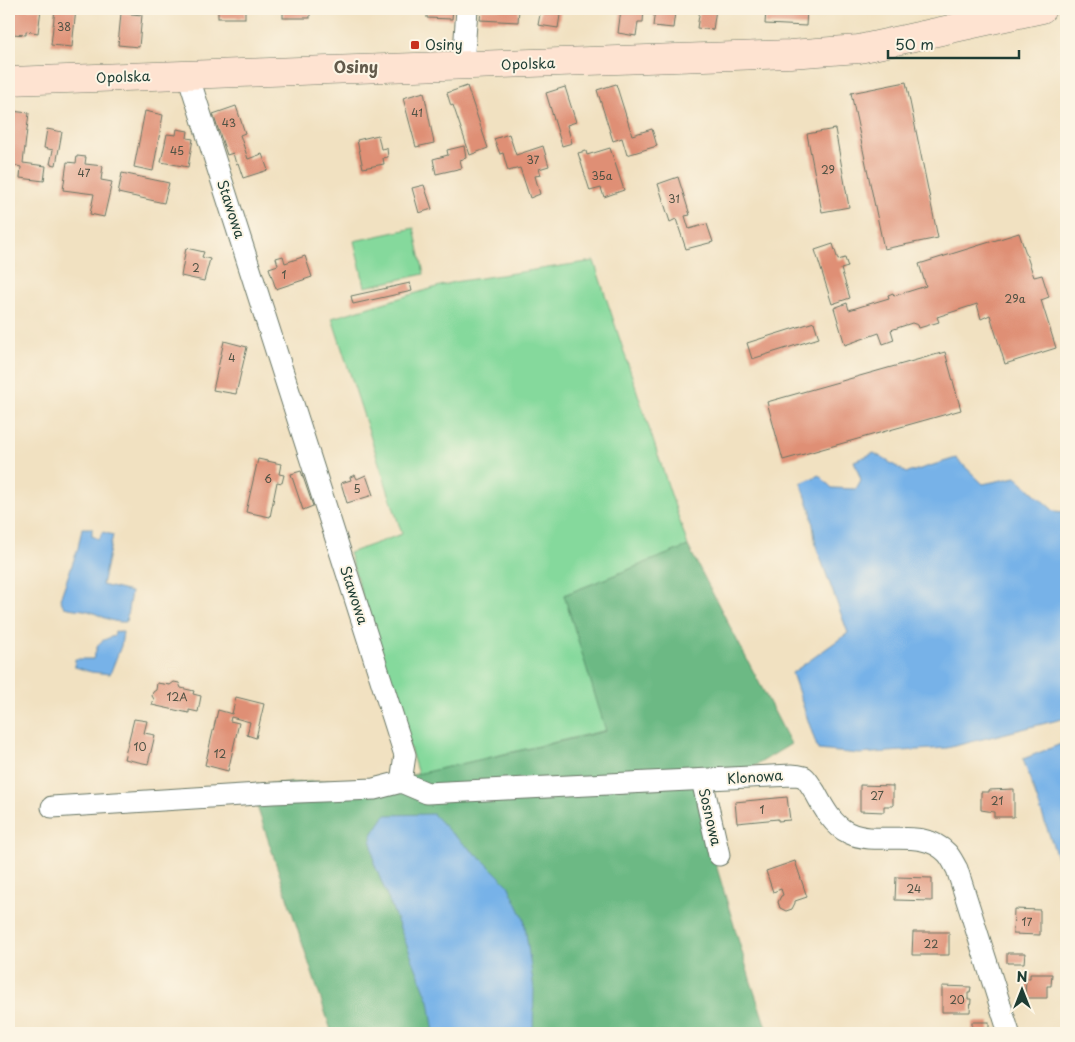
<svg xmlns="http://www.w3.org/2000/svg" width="1075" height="1042" viewBox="0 0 1075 1042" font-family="'Playpen Sans',sans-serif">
<rect width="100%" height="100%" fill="#fcf5e5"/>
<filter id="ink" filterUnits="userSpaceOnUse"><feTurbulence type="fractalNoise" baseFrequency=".02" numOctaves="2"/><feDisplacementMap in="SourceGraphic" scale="10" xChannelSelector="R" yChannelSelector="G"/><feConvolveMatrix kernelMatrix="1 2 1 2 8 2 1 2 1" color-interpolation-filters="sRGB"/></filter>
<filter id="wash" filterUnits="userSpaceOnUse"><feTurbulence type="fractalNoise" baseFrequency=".0096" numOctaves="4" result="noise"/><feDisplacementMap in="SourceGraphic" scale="20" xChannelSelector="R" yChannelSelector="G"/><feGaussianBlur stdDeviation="1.12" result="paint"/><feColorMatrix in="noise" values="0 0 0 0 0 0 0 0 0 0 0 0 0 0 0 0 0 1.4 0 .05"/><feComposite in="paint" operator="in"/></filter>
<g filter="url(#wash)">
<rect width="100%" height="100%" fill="#f1e1c1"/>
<g fill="#85d99c" stroke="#528b68">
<polygon points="414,228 424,274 365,287 354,241"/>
<polygon points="594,261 688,546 564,595 607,730 418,774 349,553 402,534 332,318 454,282"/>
</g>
<polygon fill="#6cb984" stroke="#467b5c" points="688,546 791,744 697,801 750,979 768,1033 332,1033 250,785 404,777 606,731 564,595"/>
<g fill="#77b2e8" stroke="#4b788e">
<polygon points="874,453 907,473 956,458 983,484 1016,477 1054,511 1066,512 1066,718 947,748 859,754 818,750 792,673 848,633 816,546 811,511 801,483 819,475 832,488 856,489 861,480 854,461"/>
<path d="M82 528H92V536L99 539 103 532 113 535 102 585 131 592 126 622C107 623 100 613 84 610 77 609 71 609 64 607L60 599 78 548Z"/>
<path d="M115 631 123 632 121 646 110 674 91 672 75 667V659H93C99 642 97 642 114 636Z"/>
<polygon points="1066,742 1066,883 1023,759"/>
<polygon points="433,814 450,832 484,861 508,885 524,919 534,989 533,1033 434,1033 429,1001 374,863 371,836 385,815"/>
</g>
<g id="blocks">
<g fill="#df8f75">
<polygon points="9,9 41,9 38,33 26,31 26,35 12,34 12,30 9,29"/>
<polygon points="55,9 76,9 72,47 51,45"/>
<polygon points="121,9 142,9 141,13 120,12"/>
<rect x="218" y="9" width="27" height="9"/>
<rect x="283" y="9" width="27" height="9"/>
<polygon points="427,9 453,9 452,19 427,18"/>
<polygon points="481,9 519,9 518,22 480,20"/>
<polygon points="541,9 561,9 558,28 538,25"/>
<polygon points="621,9 644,9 643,22 638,22 636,36 618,33"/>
<polygon points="655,9 681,9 680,13 675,12 673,28 653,26"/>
<polygon points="700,9 716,9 713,30 697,28"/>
<polygon points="766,9 807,9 806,26 765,24"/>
<polygon points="121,13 142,15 139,47 118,45"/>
<polygon points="906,82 938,238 884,249 851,93"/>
<polygon points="616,84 632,135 652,129 657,146 627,155 622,138 613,141 597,90"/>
<polygon points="467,86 488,148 470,155 453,105 451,106 447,93"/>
<polygon points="565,87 576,122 567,125 572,143 562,146 546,93"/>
<polygon points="424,92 434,143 416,147 403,98"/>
<polygon points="236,106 245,133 240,135 248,159 262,154 268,170 243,178 238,163 236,164 233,153 227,155 213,114"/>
<polygon points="11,111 29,113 23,163 46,166 44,181 20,178 21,167 9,164 9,125"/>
<polygon points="145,111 163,115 153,171 134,167"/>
<polygon points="47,129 62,132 56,165 50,164 53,150 44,148"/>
<polygon points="177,129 188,131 187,138 193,139 188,167 161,162 167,134 176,135"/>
<polygon points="835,129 849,207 822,212 807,134"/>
<polygon points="509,134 516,155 543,146 549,166 539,169 541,175 535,176 540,194 530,198 520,168 508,171 503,153 500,154 494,139"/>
<polygon points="378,135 381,149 387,148 388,157 383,158 384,164 363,168 357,140"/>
<polygon points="464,146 466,158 460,160 462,168 436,174 433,159 448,155 447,150"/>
<polygon points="610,148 624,190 604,197 601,188 590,191 578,153 586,151 587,155"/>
<polygon points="77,156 86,157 85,164 103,166 101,180 112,182 104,217 90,214 94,194 63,190 67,162 76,163"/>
<polygon points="122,173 169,183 164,203 118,193"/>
<polygon points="678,177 690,215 685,216 689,229 707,224 713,242 686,249 676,219 670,222 658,184"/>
<polygon points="424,185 432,209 419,213 412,188"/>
<polygon points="1019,233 1034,277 1042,275 1049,297 1041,300 1056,348 1005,364 990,315 981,319 977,304 937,317 939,322 919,328 918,325 912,323 891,330 894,340 883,344 879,333 845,345 834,308 847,303 849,310 889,298 888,295 893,293 894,296 926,286 919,264"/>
<polygon points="833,244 838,260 845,258 848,267 841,269 850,298 832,304 815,250"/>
<polygon points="186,248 204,252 202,257 210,259 204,281 181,276"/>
<polygon points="283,256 285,263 305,256 312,277 276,289 269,268 278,265 276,258"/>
<polygon points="410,283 412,291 353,304 351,296"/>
<polygon points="814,322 819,338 752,359 747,343"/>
<polygon points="224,341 247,347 236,394 213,390"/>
<polygon points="945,352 961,410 783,460 767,402"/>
<polygon points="258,459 281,464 279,474 284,475 282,483 277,482 270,517 246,512"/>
<polygon points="301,471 313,506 303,510 291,474"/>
<polygon points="355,475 357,479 366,475 373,495 347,503 341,483 351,480 350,477"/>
<polygon points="174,682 179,683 181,688 194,691 193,694 201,696 198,712 189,710 189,713 152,705 154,699 152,696 153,692 156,690 157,683 170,685"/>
<polygon points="236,697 264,704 256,738 247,735 250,722 231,717 230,721 239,723 228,771 205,765 218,710 232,714"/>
<polygon points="134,719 147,721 144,733 155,735 148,764 124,759"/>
<polygon points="860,785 893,786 893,806 884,806 884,812 860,811"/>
<polygon points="1014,789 1014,817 994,817 994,812 981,810 981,792 989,792 989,790"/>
<polygon points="787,797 790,820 778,821 778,819 737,823 735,802"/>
<polygon points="795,861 807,897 795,901 795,903 792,909 786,911 780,908 778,902 781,896 783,895 781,889 773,892 766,871"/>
<polygon points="896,877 932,878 932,901 895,900"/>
<polygon points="1014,909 1040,910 1040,935 1013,934"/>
<polygon points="913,932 949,932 949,955 912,955"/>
<polygon points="1007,953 1025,953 1024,963 1007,963"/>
<polygon points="1030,974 1052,974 1051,986 1047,986 1047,998 1025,998 1026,978 1030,978"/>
<polygon points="942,986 971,987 970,993 968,993 968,999 971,999 970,1012 942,1012"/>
<rect x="972" y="1022" width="17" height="9"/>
</g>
</g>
</g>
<g filter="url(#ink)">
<use href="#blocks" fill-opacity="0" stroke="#687665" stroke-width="1"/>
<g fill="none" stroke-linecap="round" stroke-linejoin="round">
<defs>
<g id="street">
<polyline points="463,66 467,9"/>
<polyline points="188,75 405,755 401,782"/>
<polyline points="702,780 719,855"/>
<path d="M401 782 427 793 792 775C796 775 801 776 804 777 808 780 812 788 815 792 823 807 833 826 849 833 879 847 921 826 947 853 951 857 954 864 957 869L1009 1033"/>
<polyline points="52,807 273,793 374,789 401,782"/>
</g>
<polyline id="secondary" points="9,81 790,54 859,49 1042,9"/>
</defs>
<use href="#street" stroke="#687665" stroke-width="23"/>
<use href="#secondary" stroke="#687665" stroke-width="29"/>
<use href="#street" stroke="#fff" stroke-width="21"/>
<use href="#secondary" stroke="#fee3d1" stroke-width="28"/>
</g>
</g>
<rect fill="#c8321e" stroke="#fcf5e5" stroke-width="2" x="410" y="40" width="10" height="10" rx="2.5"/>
<g text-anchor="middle" stroke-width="4" stroke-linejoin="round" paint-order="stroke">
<g font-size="11" fill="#4f5244">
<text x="64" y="31">38</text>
<text x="417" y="117">41</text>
<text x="229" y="127">43</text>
<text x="177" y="155">45</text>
<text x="533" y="164">37</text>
<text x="828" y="174">29</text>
<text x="84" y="177">47</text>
<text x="602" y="180">35a</text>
<text x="674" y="203">31</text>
<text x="196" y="272">2</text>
<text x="284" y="279">1</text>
<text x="1015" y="303">29a</text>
<text x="232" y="362">4</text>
<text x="268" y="483">6</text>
<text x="357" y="493">5</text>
<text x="177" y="701">12A</text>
<text x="140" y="751">10</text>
<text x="220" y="758">12</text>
<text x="877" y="800">27</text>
<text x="997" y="805">21</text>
<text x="762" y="814">1</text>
<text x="914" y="893">24</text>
<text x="1027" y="926">17</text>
<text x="931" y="948">22</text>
<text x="957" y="1004">20</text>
</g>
<g font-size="14" fill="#1f3d34" stroke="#fcf5e5" text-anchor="start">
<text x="425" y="50">Osiny</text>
</g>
<g font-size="14" fill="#1f3d34" stroke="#fcf5e5">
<text transform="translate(528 64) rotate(-2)" y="5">Opolska</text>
<text transform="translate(123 77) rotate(-2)" y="5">Opolska</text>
<text transform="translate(231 209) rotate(72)" y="5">Stawowa</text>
<text transform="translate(354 595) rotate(72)" y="5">Stawowa</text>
<text transform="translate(755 777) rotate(-4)" y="5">Klonowa</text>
<text transform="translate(710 817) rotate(77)" y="5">Sosnowa</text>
</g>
<g font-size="16" font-weight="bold" fill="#625a4b" stroke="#fcf5e5">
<text x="356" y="73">Osiny</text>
</g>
</g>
<rect width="1075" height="1042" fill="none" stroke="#fcf5e5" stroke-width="30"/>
<g transform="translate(1022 990)" stroke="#fcf5e5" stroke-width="4" paint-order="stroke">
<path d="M0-4L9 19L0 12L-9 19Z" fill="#1f3d34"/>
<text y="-8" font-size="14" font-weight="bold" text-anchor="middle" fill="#1f3d34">N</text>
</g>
<path d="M888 50v8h131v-8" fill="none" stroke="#1f3d34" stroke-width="2.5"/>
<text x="895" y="50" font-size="15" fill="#1f3d34" stroke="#fcf5e5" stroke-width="4" paint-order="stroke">50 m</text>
</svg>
